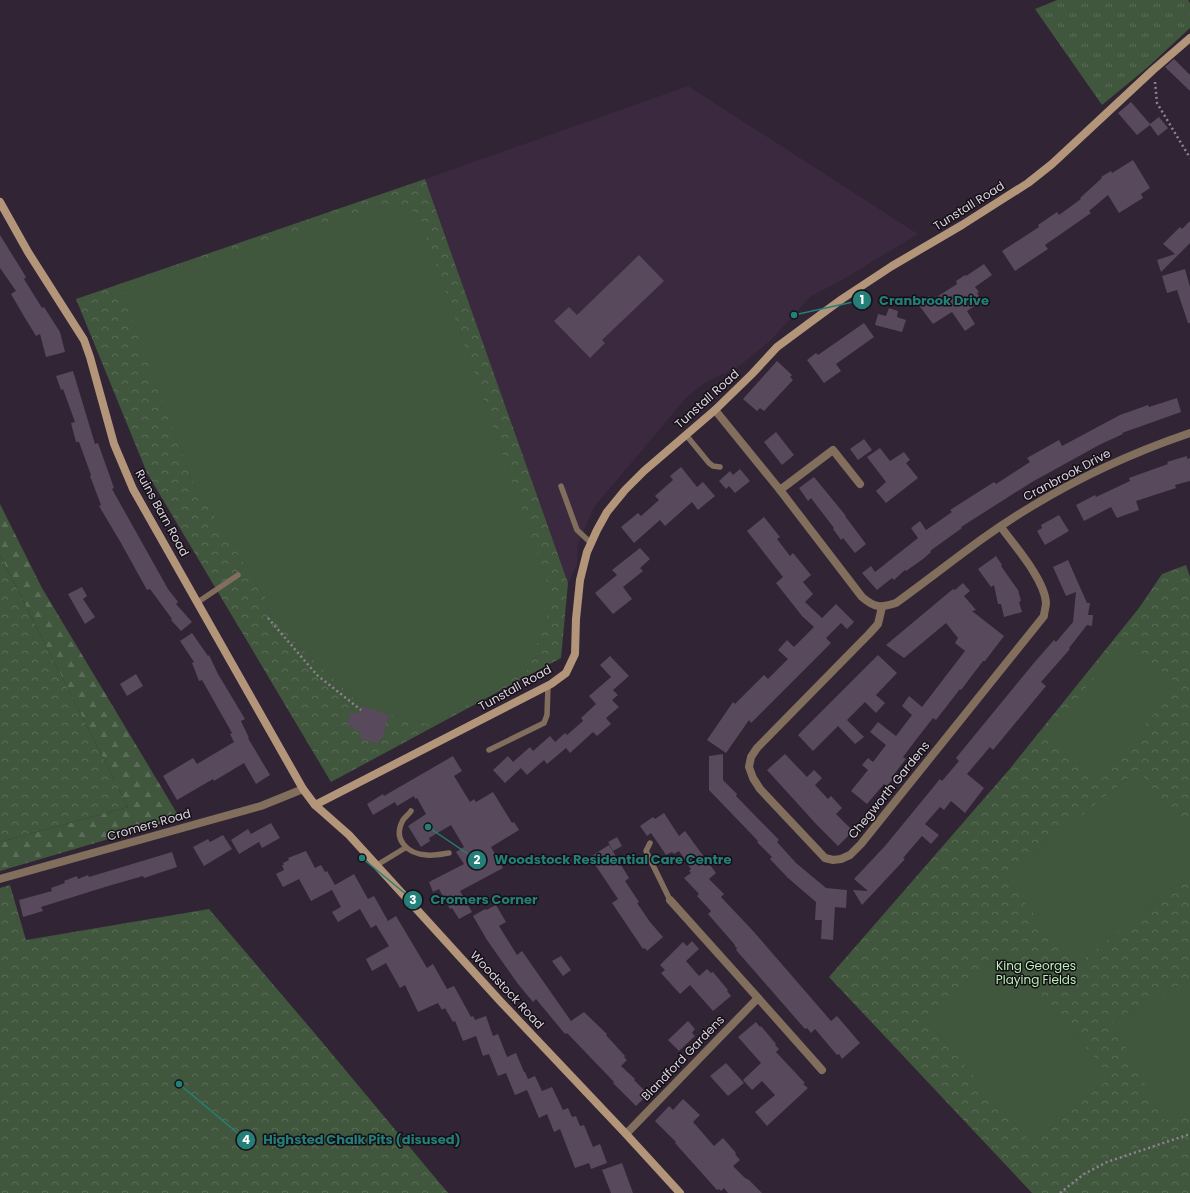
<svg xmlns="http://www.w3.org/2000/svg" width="1190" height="1193" viewBox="0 0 1190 1193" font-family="Poppins,sans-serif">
<defs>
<pattern id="grass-tufts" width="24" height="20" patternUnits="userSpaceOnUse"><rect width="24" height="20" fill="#40563d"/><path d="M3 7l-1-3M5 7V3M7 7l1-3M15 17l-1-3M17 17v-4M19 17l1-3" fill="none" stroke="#5b6d59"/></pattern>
<pattern id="forest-firs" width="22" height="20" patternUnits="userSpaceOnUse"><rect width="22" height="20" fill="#40563d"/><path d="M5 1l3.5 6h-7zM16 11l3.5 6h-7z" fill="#5b6d59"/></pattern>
<pattern id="park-crowns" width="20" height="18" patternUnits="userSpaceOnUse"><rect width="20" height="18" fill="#40563d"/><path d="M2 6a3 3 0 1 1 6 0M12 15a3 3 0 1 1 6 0" fill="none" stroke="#5b6d59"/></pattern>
</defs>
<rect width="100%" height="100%" fill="#312434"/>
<polygon fill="#3b293f" points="688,86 918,234 842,280 810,297 771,340 738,367 706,382 687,397 594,507 578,544 577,565 568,583 425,179"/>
<polygon fill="url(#grass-tufts)" points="1057,0 1188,0 1190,3 1190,28 1148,67 1102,105 1035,9"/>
<polygon fill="url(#forest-firs)" points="0,504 42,588 178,815 170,821 0,871 0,842 128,807 0,555"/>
<g fill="url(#park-crowns)">
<polygon points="425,179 568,583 561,658 331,782 147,473 76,299"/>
<polygon points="0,555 128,807 0,842"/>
<polygon points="1186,565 1190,577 1190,1193 1032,1193 829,977 1008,771 1139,608 1162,574"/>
<polygon points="10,885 26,940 209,909 317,1036 448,1193 0,1193 0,888"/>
</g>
<g fill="#40563d">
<polygon points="389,204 418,213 553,598 528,670 432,725 389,715 362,706 291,638 192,481 119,284"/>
<polygon points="1124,641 1178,684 1100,781 1046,737"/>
<polygon points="1138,770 1190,835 1190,874 1075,966 1005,877"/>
<polygon points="1003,950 1111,1077 1032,1144 924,1017"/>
<polygon points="1190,979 1190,1108 1165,1121 1112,1021"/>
</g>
<g fill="#584a5c">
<polygon points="1174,59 1190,75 1190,91 1165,67"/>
<polygon points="1131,102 1150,124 1159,117 1168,128 1158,136 1150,125 1137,135 1118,113"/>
<polygon points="1133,160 1150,188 1141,194 1143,198 1119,213 1108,195 1089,211 1091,213 1045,245 1048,249 1015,271 1002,251 1039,227 1038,225 1057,212 1059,215 1081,199 1080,198 1102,178 1101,177 1111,171 1112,173"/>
<polygon points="1190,221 1190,243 1161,272 1157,260 1175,254 1163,244 1180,227 1182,229"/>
<polygon points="0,235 26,277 24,279 42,308 44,307 60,332 65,352 46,357 40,334 36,336 25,318 11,294 16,291 0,268"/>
<polygon points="639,255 664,281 602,340 605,343 590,358 554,321 569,307 577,315"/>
<polygon points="984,264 992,275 975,287 979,292 977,293 982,301 967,311 975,324 965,331 952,312 933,324 918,304 929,296 932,300 957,284 956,281 965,275 966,276"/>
<polygon points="1185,269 1190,287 1190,323 1188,323 1177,290 1167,293 1162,276"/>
<polygon points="889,308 898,311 897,317 906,320 902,332 875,325 878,314 886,316"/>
<polygon points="864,323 874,337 836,364 841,371 824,383 807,360 816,353 818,355"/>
<polygon points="777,361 792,375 790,377 793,380 764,411 760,408 757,411 743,399"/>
<polygon points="73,371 95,444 98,443 114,488 112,489 168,589 178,602 176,604 192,622 181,631 171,620 172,619 150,589 147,590 121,543 99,506 101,505 90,476 91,475 79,442 76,442 71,423 75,422 63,389 61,390 56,376"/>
<polygon points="1177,398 1181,412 1122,433 1123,434 1101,444 1032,482 961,527 962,528 930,551 931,552 923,559 906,571 905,570 894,580 892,578 877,590 862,573 871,566 875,572 918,538 911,528 920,521 926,530 952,512 950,510 994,482 996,484 1030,462 1027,458 1059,440 1062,446 1120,415 1148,405 1149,407"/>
<polygon points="776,432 794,455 782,465 764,442"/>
<polygon points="864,439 872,450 858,460 850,449"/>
<polygon points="880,448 890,461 904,452 910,460 906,463 918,478 886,503 876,491 886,482 867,457"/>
<polygon points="1187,456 1187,459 1190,458 1190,481 1175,485 1176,488 1136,501 1139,510 1117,518 1111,507 1084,521 1076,505 1095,495 1096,497 1130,481 1129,478 1168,464 1167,462"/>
<polygon points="681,467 697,487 703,482 715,496 698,510 692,502 665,526 660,520 634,543 621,527 638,513 641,516 659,500 655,496 673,480 670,476"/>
<polygon points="740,469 750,481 735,493 729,486 726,489 719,481 730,471 733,475"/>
<polygon points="814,477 846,516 845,516 866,544 855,553 843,538 841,540 833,529 834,528 811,498 808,501 799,488"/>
<polygon points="1059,515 1069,531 1045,545 1037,531 1042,528 1041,525"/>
<polygon points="764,517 780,537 777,539 790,556 793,553 811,575 803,582 813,594 805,602 822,618 836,604 854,622 847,629 841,623 826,638 831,643 751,723 749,720 726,753 707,740 733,702 735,704 764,675 768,679 788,659 778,650 787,640 794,647 814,627 802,616 776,583 783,577 747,531"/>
<polygon points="640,548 650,559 640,568 643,571 623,587 632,599 613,614 595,593 617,575 612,570"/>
<polygon points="996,556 1002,565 1001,566 1018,590 1021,601 1019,602 1022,612 1004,617 1001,604 998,604 994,585 991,587 978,569"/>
<polygon points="1068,560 1087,603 1090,603 1088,615 1093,615 1092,626 1087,625 1069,648 1070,649 1041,682 1046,686 993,750 990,747 967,774 984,788 965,813 951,801 944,810 940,807 925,824 939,835 931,844 922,836 903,858 905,859 862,905 853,890 868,891 854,879 885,846 940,779 942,781 959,761 956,758 1033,664 1054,640 1056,642 1073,622 1076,592 1066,596 1053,567"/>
<polygon points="963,583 970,591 964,596 976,610 972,611 1004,636 985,661 983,661 961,690 960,689 936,720 933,718 915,741 903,757 906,759 891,778 893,779 887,786 884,784 867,804 851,791 868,770 862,765 868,758 873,762 886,745 870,732 878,722 896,736 912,715 902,706 909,696 922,707 965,651 955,643 958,638 946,623 904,658 886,645 953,589 955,590"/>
<polygon points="82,587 87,596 83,599 95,617 85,624 68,594"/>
<polygon points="192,633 208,656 209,655 218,674 245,719 241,721 249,738 248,738 270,775 256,784 244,763 214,781 213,779 177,800 163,776 193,758 197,764 234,742 230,734 232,733 202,680 199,681 192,663 194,662 180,641"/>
<polygon points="878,655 897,673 876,695 885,703 876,713 865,702 847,720 864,737 855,744 838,726 813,751 798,735"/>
<polygon points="610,656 629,676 613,690 618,695 612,700 619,707 606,718 611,724 597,736 593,732 570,753 566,748 547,764 544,760 527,775 521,768 505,783 493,770 508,756 513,762 530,747 533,751 550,736 555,742 565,733 567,735 583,721 581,718 596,704 589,696 611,677 600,665"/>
<polygon points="136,674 143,686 127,696 120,684"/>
<polygon points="362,706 389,715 382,738 380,738 378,744 359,738 361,732 354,730 355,728 347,725 351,712 359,714"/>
<polygon points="723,754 723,780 737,794 736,796 779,840 777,842 796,863 826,888 847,890 846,908 835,907 833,940 821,939 822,920 815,920 816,902 788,878 770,859 772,857 757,842 758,841 709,790 709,756"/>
<polygon points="785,754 807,777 814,770 822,778 815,785 828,799 831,796 842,808 836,814 853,831 838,846 817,825 767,770"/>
<polygon points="453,756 462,771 454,776 470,802 474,799 476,802 493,792 512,823 514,822 519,830 491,847 503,868 460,891 472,912 459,919 452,908 450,909 439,889 433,892 429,882 464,864 456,852 464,847 451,825 429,838 430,841 421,847 408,826 426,814 417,798 415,799 414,796 397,806 395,802 373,815 367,804 383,794 384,796"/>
<polygon points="664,813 679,836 685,831 716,873 709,879 724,894 721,897 754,932 831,1021 837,1016 860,1043 842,1059 839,1054 837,1055 815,1029 811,1033 807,1028 805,1029 736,950 737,948 734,945 735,945 708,914 711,911 697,896 699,894 684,878 691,873 689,871 691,869 679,851 674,854 672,852 666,855 651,833 647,836 640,826 653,817 655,819"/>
<polygon points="271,823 280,838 262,848 259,842 239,854 231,840 248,829 251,834"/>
<polygon points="223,835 232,849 204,866 193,847 208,839 210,842"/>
<polygon points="617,837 622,846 613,851 608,842"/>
<polygon points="609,845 629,878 625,881 639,902 637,903 650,922 663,937 647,951 645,948 643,949 612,903 618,899 590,857"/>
<polygon points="306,851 315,868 321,865 325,872 327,871 335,885 354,874 368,899 374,896 388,921 396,916 427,968 433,964 447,989 454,986 471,1017 473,1016 475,1020 486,1016 493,1036 498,1034 507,1057 516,1053 524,1072 525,1072 528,1079 535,1076 542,1091 552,1087 563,1110 568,1108 572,1117 576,1116 580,1126 584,1125 593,1147 600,1144 607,1163 591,1169 589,1163 575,1168 560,1129 554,1132 547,1114 539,1118 527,1090 515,1095 506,1073 498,1076 489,1054 483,1056 476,1036 463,1041 455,1021 453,1022 445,1008 442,1010 438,1003 418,1012 405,985 400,988 386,963 372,971 366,959 389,946 376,925 371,928 360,909 338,922 332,912 341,907 332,890 311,901 299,879 283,887 276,874 284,870 282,865 284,865 283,863 289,860 288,858"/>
<polygon points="172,852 177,867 144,878 143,876 105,887 41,907 43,911 23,917 19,900 52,891 51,888 65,883 64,881 77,876 78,879 88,875 89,877"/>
<polygon points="496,905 506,922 499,926 517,955 522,951 571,1021 584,1012 607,1034 606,1035 625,1056 624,1057 627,1060 621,1066 635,1079 634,1080 648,1094 636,1106 613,1083 614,1082 567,1033 565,1034 536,999 533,1002 518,984 487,940 473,916 485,909 486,910"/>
<polygon points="692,941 699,949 686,961 699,976 707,969 711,973 713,972 728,990 727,991 731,996 713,1011 690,985 680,994 661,973 665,970 660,965 683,942 687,946"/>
<polygon points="561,956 571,970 563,976 552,961"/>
<polygon points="688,1021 695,1029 692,1033 695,1036 679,1051 668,1040"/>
<polygon points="756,1022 760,1027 761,1026 776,1044 775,1045 779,1049 776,1052 805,1083 803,1084 808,1088 767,1126 755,1112 775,1095 762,1081 752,1090 743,1080 761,1063 738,1037"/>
<polygon points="726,1063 744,1083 728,1096 710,1076"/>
<polygon points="683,1099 700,1115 693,1122 714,1146 723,1138 736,1153 735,1154 740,1160 733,1166 745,1178 749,1180 762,1193 728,1193 724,1188 721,1191 719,1189 717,1190 675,1143 676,1142 655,1121 669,1106 673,1110"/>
<polygon points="622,1163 633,1193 611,1193 602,1170"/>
</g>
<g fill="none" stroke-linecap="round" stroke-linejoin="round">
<g stroke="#8e8391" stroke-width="2.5" stroke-dasharray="2 3" stroke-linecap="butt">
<polyline points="1155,82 1157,103 1190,158"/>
<polyline points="268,618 317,675 361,710"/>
<polyline points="1060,1193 1084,1174 1107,1162 1190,1134"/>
</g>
<g stroke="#816e5d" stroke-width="5.5">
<polyline points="686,435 709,463 713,466 720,467"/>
<polyline points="561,486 577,530 591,543"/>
<polyline points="198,602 238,575"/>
<polyline points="489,750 544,723 547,715 548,686"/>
<path d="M411 811C409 814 405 817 403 820 392 840 408 854 427 855 434 856 442 854 449 853"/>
<polyline points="650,843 646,851 670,900"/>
<polyline points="377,865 405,848"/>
</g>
<g stroke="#816e5d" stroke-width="8">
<path d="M715 410 780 490 862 597C875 608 880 608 896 603 925 582 953 560 982 539 1045 494 1116 458 1190 433"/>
<polyline points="780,490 833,450 860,484"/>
<path d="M882 607 878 624 869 634 757 748 751 757 749 767 753 778 760 789 825 858 833 860 841 859 850 855 861 844 1044 616C1044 612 1046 607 1046 603 1045 580 1014 545 1001 527"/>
<polyline points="0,879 261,806 303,789"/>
<polyline points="670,900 758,998"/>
<polyline points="626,1134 758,998 822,1070"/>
</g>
<g stroke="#b3957a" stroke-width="8">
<polyline points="0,202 28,252 84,340 90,357 114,444 133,489 303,789 315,805 349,835 501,1002 626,1134 680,1193"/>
<polyline points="315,805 551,684 566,673 575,654 576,619 580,580 587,552 597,530 607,512 625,490 644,471 715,410 752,374 777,347 808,324 842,299 892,266 962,225 1028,183 1052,164 1153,70 1190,38"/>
</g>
</g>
<g text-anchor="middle" stroke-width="3" stroke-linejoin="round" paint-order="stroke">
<g font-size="12" fill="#dcd3de" stroke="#151017">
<text transform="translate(969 206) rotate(-32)" y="4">Tunstall Road</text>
<text transform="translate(707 399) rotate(-42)" y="4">Tunstall Road</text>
<text transform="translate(1067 475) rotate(-28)" y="4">Cranbrook Drive</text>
<text transform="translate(162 513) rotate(61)" y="4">Ruins Barn Road</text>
<text transform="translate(515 688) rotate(-29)" y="4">Tunstall Road</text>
<text transform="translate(889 790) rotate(-51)" y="4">Chegworth Gardens</text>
<text transform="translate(149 825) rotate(-16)" y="4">Cromers Road</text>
<text transform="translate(507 990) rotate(47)" y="4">Woodstock Road</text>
<text transform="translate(683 1058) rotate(-46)" y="4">Blandford Gardens</text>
</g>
<g font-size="12" fill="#b7f2b0" stroke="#151017">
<text x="1036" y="970">King Georges<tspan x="1036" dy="14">Playing Fields</tspan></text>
</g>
</g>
<path fill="none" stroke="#247f79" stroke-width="1.5" d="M794 315L862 300M428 827L477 860M362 858L413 900M179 1084L246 1140"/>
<g fill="#247f79" stroke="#151017" stroke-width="1.5">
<circle cx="794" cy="315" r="4"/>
<circle cx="428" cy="827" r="4"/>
<circle cx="362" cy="858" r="4"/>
<circle cx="179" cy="1084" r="4"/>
<circle cx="862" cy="300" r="10"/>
<circle cx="477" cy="860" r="10"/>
<circle cx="413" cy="900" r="10"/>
<circle cx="246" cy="1140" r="10"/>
</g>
<g font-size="12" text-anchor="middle" font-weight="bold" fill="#fff">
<text x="862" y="304">1</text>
<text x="477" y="864">2</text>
<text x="413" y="904">3</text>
<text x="246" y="1144">4</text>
</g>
<g font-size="13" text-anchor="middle" font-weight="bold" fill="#247f79" stroke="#151017" stroke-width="3" stroke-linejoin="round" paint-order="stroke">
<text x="934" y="305">Cranbrook Drive</text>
<text x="613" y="864">Woodstock Residential Care Centre</text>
<text x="484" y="904">Cromers Corner</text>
<text x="362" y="1144">Highsted Chalk Pits (disused)</text>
</g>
</svg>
